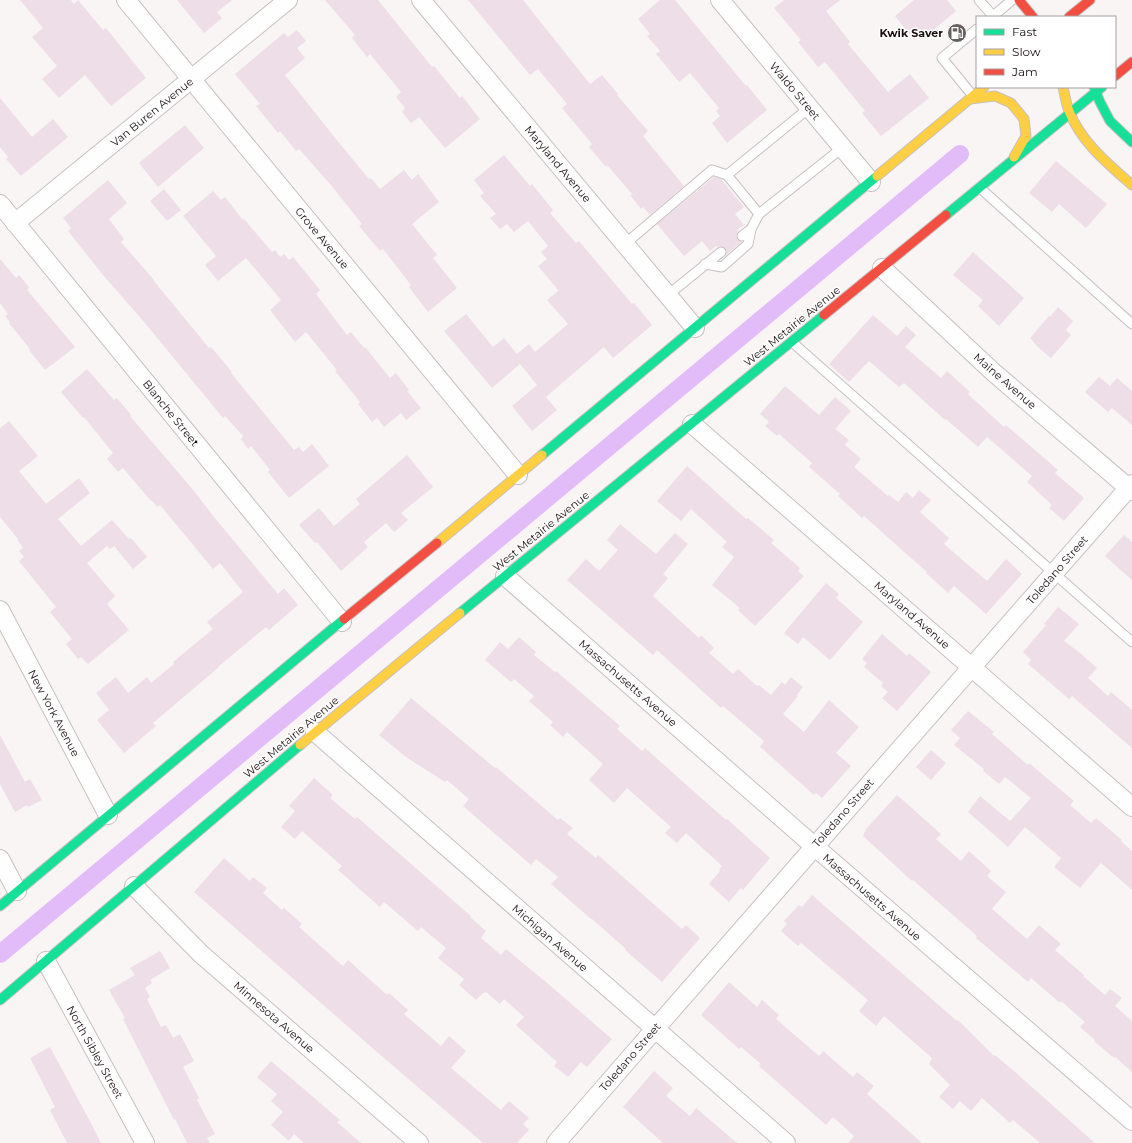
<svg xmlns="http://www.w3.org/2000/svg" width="1132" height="1143" viewBox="0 0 1132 1143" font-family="Montserrat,sans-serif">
<rect width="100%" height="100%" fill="#f9f5f5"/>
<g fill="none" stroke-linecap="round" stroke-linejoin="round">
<polyline stroke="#e1bcf8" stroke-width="18" points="0,954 960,154"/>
</g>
<g fill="#eedee7">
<polygon points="20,0 71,0 74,4 78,0 103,30 106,28 146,78 111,106 85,75 59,98 42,79 57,66 32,37 43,28"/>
<polygon points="177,0 232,0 217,12 222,18 204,33"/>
<polygon points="325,0 378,0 432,67 434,66 460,98 462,96 480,119 445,148 419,117 411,123 402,112 405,108 396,97 401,92 370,54 367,57 352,38 355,35"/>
<polygon points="468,0 523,0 590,84 602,75 618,94 617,95 648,131 643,136 684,186 650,215 643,207 641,209 630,195 632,194 607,165 606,167 589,147 592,144 562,108 567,104 538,69 530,75"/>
<polygon points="660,0 675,0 746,86 747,85 767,110 727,143 712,123 720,116 716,111 719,108 690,73 679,82 656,54 660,51 647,36 650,34 638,19"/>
<polygon points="784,0 840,0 826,11 850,42 848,44 888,92 910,74 929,98 881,136 862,113 865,111 825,62 818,67 798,42 801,40 774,8"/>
<polygon points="914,0 947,0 956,11 926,36 924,33 914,40 895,16"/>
<polygon points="297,30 306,41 297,48 305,58 285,75 340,144 369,179 371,178 380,189 404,170 412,180 418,174 439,202 412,224 437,255 433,258 457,288 428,312 409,287 411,285 383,249 380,251 359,226 362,224 330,184 299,149 296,151 280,131 278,133 256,106 260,104 235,74 284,33 288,37"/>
<polygon points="0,98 32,137 53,119 68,137 21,176 6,159 8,157 0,147"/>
<polygon points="185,125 204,148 158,187 139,163"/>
<polygon points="504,155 530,186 532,184 553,210 550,213 576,243 579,241 632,304 634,303 652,325 613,358 604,347 546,397 557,410 532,431 512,406 537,385 520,364 492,388 444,331 466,314 493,347 504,338 517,354 529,344 535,352 568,324 547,300 558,291 558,290 538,266 547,259 541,252 548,246 528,221 514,232 507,224 500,229 490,218 496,214 480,196 484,193 474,180"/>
<polygon points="1056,161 1107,204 1086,228 1059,204 1052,212 1029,193"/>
<polygon points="714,177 721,179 744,207 735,214 744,225 737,230 738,231 736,236 738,240 741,242 725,256 727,251 723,247 720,246 717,247 716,246 710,251 702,241 684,256 657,224"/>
<polygon points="108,180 127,203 109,219 124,239 121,242 154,280 154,281 209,348 211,347 232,372 231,373 294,450 299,447 303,452 312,444 329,466 289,498 268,472 270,470 251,446 248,449 241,439 243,436 225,416 223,418 145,323 103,275 68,231 71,228 63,218"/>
<polygon points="164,189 181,210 167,221 150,201"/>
<polygon points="213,191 221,200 225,197 243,220 244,219 272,252 275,250 280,257 284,254 289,260 293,257 320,290 316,294 347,335 351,332 364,348 365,347 390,378 396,373 409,390 407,391 421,408 406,420 401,413 384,427 377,418 372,422 358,404 360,402 335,371 337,370 306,332 295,342 270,310 281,300 246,258 218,281 205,265 216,256 183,216"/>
<polygon points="973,252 1024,298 999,326 978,306 983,300 953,275"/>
<polygon points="0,259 16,278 19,275 29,287 27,290 75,347 45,370 29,350 30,349 9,323 10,322 5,316 8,314 0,303"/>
<polygon points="1058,307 1073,321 1066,330 1071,335 1051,358 1039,348 1030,338 1049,316 1050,317"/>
<polygon points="873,315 897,336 906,326 916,335 905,347 941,378 947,371 970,392 968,394 1004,427 1006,425 1058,470 1055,473 1084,498 1064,521 1049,508 1052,505 1027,482 1032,476 987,437 978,447 946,419 945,420 904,383 899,387 869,361 849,382 829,364"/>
<polygon points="87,369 114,400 117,398 131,415 130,416 194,491 214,517 278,594 284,588 298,605 269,630 266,627 219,666 219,667 153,723 156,726 124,753 97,720 109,710 96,693 116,677 128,693 147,677 151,683 174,664 173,662 213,629 207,622 243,592 220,563 213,569 160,505 158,507 152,501 151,501 123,468 118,472 107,459 113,453 84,417 83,418 61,392"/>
<polygon points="1099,377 1110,386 1117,378 1132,391 1132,425 1112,408 1108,412 1085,392"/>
<polygon points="785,386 819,415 835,397 851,411 835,429 849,440 845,445 861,459 854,467 888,496 889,495 898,502 906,492 913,498 919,490 931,500 920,512 949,538 944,544 987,581 1006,559 1022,574 986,614 954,586 948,593 926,573 927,572 893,542 864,516 862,518 838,496 840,494 809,467 812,463 779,434 777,436 765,426 769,422 760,414"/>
<polygon points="9,421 38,456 19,471 46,504 79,478 90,493 58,519 81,546 112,520 129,539 131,538 147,557 133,569 114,546 110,549 107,546 87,563 115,596 107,604 129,630 88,664 81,657 78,659 66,644 72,639 50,612 56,607 19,561 24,557 19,551 23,548 17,539 18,539 0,517 0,428"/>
<polygon points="407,455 433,487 401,513 408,520 394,532 386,523 364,542 368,547 341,571 317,542 315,543 299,525 319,508 334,526 360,504 356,499"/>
<polygon points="687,466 746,519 748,518 774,540 771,543 800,568 798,571 804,576 755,626 738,610 740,608 712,585 734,557 722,547 727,542 691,509 681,521 657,501"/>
<polygon points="620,524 656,554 675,533 688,544 663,574 668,578 653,596 699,638 701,635 714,648 709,653 733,674 738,669 757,686 759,685 771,695 782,682 785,685 791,677 803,687 797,695 798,696 783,714 804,732 829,700 859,727 836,753 851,766 822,798 816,793 814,795 760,747 764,741 723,706 721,708 657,650 653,655 567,580 586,559 599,571 618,550 607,540"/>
<polygon points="1124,535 1132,542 1132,580 1105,556"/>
<polygon points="826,583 839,594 836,598 863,622 830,660 803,637 798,644 784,633"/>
<polygon points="1058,607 1079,624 1064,641 1080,653 1097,668 1088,678 1108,696 1111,692 1132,710 1132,748 1072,696 1069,699 1028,664 1031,660 1023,652 1046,625 1044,624"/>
<polygon points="882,634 907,656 909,653 931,672 897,711 882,698 888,692 881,686 883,683 864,667 867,663 862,659"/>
<polygon points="519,637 536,652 534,655 555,672 556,671 620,726 617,729 642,751 645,748 726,820 727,819 770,858 743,890 741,888 729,902 709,884 720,871 719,870 722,866 686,833 677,843 665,833 671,827 627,788 614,803 589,780 603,764 567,732 563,737 550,725 553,722 529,701 534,696 514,679 511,682 485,660 500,642 508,649"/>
<polygon points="411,698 495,768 496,767 558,820 560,818 573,828 567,834 596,858 598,855 682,929 686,925 700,938 662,982 625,950 626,949 592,919 591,919 551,884 558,877 536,859 531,865 463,806 469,799 447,780 445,782 406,757 379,735"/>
<polygon points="968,711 994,732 992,734 1028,765 1029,763 1074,801 1070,805 1091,823 1096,818 1122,840 1121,841 1132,851 1132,890 1101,863 1080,888 1054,867 1061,858 1025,827 1008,847 968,812 980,796 1010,821 1031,798 1005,777 999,784 983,771 984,769 954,745 960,738 951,730"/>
<polygon points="0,735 25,782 30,779 42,800 28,807 27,805 15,812 0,784"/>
<polygon points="931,750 946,763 931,780 916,767"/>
<polygon points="314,778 333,795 330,798 355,819 357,817 471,916 470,917 486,931 481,938 501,955 506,949 546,982 612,1039 587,1067 581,1062 568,1077 554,1066 557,1062 516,1025 524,1017 504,999 500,1004 486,992 485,993 484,992 476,1000 459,985 464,979 438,958 446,948 421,927 418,931 384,902 380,907 338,870 342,866 302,831 295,839 281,827 295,811 289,806"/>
<polygon points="897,795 941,834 936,839 961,861 969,851 991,871 987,876 1006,892 992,909 1027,939 1039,925 1061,944 1055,950 1084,975 1083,976 1105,995 1110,989 1122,998 1115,1006 1132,1021 1132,1072 1115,1057 1114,1058 1094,1041 1095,1040 1080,1027 1085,1022 1061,1001 1060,1003 1031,978 1028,982 976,938 977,936 913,880 912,881 863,836 866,829"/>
<polygon points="224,858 250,881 253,877 267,888 263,893 282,910 284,908 302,924 299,927 343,966 348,960 387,995 389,993 408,1010 404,1014 441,1046 449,1036 466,1051 451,1068 501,1110 509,1101 529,1118 523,1124 529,1130 517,1143 483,1143 377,1052 194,892"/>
<polygon points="812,895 957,1021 958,1020 994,1056 995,1055 1015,1072 1095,1143 1040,1143 1013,1120 1010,1123 982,1098 971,1111 960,1101 953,1109 939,1097 950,1085 929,1064 932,1058 884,1016 876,1026 859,1011 868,1000 801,943 798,946 781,931 787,924 784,921 799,905 802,907"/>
<polygon points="160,951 170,968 150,980 152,983 145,988 150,997 147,999 161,1027 166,1025 173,1038 180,1034 194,1061 183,1067 199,1098 197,1100 215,1134 207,1138 210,1143 187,1143 175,1119 174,1120 123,1019 125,1018 109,990 135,975 130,968"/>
<polygon points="729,982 757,1007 762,1000 779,1015 776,1019 819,1056 823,1051 853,1077 857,1072 874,1086 867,1094 922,1143 848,1143 854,1136 833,1117 826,1125 759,1066 761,1064 741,1047 739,1049 701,1015"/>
<polygon points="50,1047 93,1127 101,1143 67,1143 50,1110 55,1107 30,1058"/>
<polygon points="271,1061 340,1120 337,1122 361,1143 304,1143 294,1134 289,1141 271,1125 283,1112 271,1101 277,1094 257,1077"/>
<polygon points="654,1071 673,1088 666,1096 690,1116 696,1108 737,1143 663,1143 623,1107"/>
</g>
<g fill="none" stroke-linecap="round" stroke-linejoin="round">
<defs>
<g id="lane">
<polyline points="979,0 993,16"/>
<polyline points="992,17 1012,0"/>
<polyline points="973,96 942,58 977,29"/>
<polyline points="727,175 809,108"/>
<polyline points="980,188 1132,324"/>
<polyline points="742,236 751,229 759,214 842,148"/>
<polyline points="625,244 712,170 727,175 759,214"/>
<polyline points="705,264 722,267 748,244 751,229"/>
<polyline points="668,295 721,252"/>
<polyline points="792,342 1132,642"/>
</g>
<g id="street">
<polyline points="126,0 518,475"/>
<polyline points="421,0 695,328"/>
<polyline points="720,0 871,182"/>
<polyline points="0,204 342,622"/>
<polyline points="15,223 288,0"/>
<polyline points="882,268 992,371 1132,491"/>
<polyline points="692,424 1132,807"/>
<polyline points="505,576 814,846 1132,1121"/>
<polyline points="0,610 108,815"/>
<polyline points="315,732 786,1143"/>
<polyline points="0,859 17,891"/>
<polyline points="134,886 201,954 419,1143"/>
<polyline points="46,961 145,1143"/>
<polyline points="556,1143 655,1029 1132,484"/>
</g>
<g id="fast">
<polyline points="1094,87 1100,102 1110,121 1132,142"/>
<polyline points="946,215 1102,87"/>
<polyline points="542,455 877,176"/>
<polyline points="460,613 824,315"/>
<polyline points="0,906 344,619"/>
<polyline points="0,1000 300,745"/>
</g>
<g id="slow">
<path d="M1063 87C1065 95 1066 104 1069 111 1081 142 1108 164 1132 185"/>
<polyline points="970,99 995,96 1011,103 1024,119 1026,136 1014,157"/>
<polyline points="877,176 984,87"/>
<polyline points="437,543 542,455"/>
<polyline points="300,745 460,613"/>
</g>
<g id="jam">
<polyline points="1019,0 1033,17"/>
<polyline points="1069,17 1090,0"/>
<polyline points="1115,76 1132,62"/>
<polyline points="824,315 946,215"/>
<polyline points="344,619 437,543"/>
</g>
</defs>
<use href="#lane" stroke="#c8c0c0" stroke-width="11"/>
<use href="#street" stroke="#c8c0c0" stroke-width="20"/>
<use href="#fast" stroke="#c8c0c0" stroke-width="11"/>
<use href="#slow" stroke="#c8c0c0" stroke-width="11"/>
<use href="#jam" stroke="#c8c0c0" stroke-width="11"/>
<use href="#lane" stroke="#fefefe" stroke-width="9"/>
<use href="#street" stroke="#fefefe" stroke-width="18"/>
<use href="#fast" stroke="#16e098" stroke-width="9"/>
<use href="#slow" stroke="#ffcf43" stroke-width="9"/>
<use href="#jam" stroke="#f24e42" stroke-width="9"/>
</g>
<defs>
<symbol id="fuel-disc" viewBox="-11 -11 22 22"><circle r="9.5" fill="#685f60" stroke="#fff"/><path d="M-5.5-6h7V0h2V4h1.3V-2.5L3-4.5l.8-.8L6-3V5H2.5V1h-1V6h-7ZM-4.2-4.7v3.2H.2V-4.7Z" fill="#fff"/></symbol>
</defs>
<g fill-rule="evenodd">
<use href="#fuel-disc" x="946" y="22" width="22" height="22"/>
</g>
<g text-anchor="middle" stroke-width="3" stroke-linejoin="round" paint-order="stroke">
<g font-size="11" font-weight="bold" fill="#1a0e10" stroke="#fff" text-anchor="end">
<text x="943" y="37">Kwik Saver</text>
</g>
<g font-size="11" fill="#1a0e10" stroke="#fff">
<text transform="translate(795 91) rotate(50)" y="4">Waldo Street</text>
<text transform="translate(152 112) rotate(-39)" y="4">Van Buren Avenue</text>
<text transform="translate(558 164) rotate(50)" y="4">Maryland Avenue</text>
<text transform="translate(322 238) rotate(50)" y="4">Grove Avenue</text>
<text transform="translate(792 326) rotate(-39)" y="4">West Metairie Avenue</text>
<text transform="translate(1005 381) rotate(41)" y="4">Maine Avenue</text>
<text transform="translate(171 413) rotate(51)" y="4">Blanche Street</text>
<text transform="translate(541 531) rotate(-39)" y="4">West Metairie Avenue</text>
<text transform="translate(1057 570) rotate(-49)" y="4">Toledano Street</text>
<text transform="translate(912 615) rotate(41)" y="4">Maryland Avenue</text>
<text transform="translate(628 683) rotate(41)" y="4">Massachusetts Avenue</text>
<text transform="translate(54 713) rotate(62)" y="4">New York Avenue</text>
<text transform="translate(291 737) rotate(-40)" y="4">West Metairie Avenue</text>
<text transform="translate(843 813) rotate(-49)" y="4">Toledano Street</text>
<text transform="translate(872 897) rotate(41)" y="4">Massachusetts Avenue</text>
<text transform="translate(550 938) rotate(41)" y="4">Michigan Avenue</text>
<text transform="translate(274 1017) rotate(41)" y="4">Minnesota Avenue</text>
<text transform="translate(95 1052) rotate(61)" y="4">North Sibley Street</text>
<text transform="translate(630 1057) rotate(-49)" y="4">Toledano Street</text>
</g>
</g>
<rect x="976" y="16" width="140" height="72" fill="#ffffff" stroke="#a39f9f"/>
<rect x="984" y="29" width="20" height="6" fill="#16e098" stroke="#a39f9f"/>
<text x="1012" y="36" font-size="12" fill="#1a0e10">Fast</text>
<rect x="984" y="49" width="20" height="6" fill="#ffcf43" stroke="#a39f9f"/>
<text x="1012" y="56" font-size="12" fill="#1a0e10">Slow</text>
<rect x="984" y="69" width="20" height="6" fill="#f24e42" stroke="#a39f9f"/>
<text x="1012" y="76" font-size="12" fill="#1a0e10">Jam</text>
</svg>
